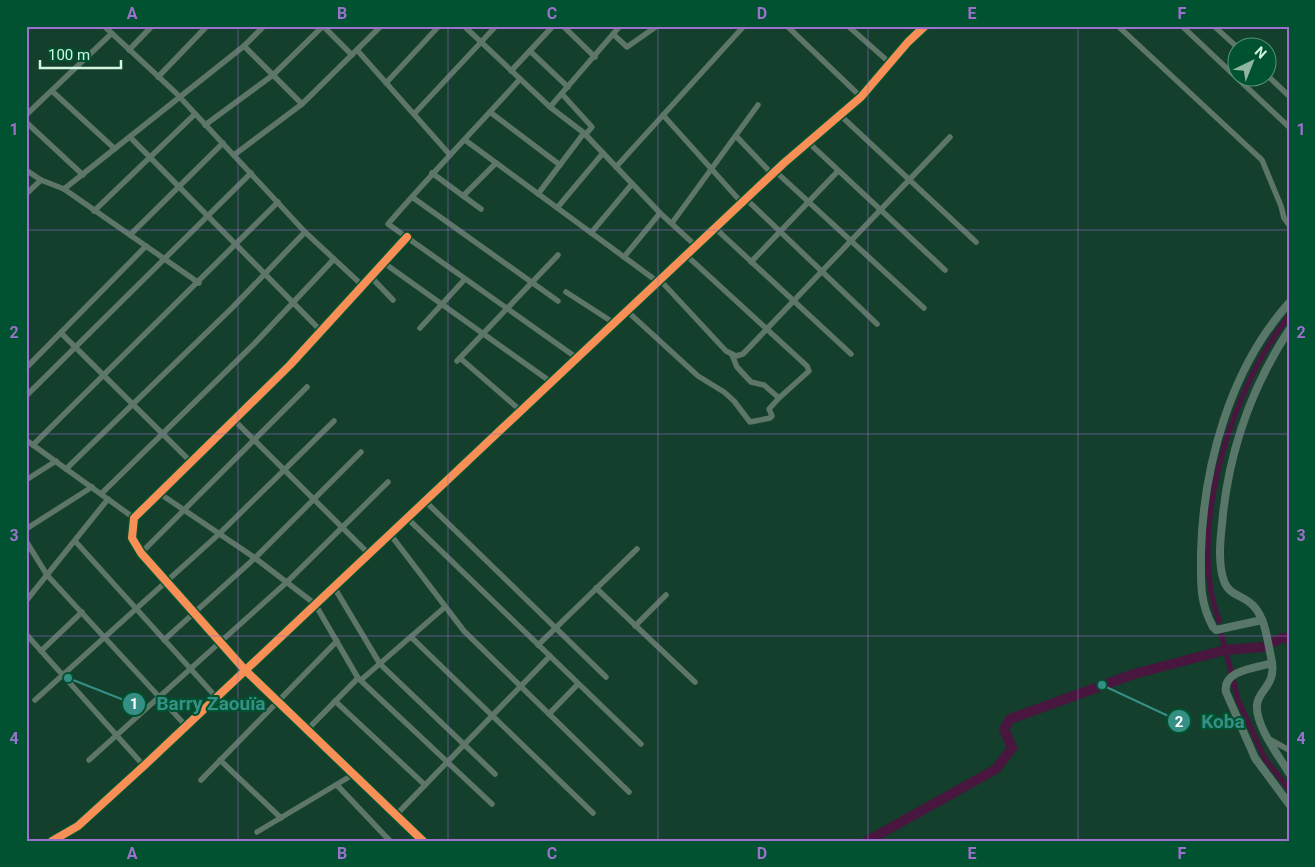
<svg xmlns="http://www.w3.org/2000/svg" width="1315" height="867" viewBox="0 0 1315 867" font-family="Roboto,sans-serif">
<rect width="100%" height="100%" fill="#133f2c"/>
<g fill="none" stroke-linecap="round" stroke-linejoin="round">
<g stroke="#48163e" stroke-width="5.5">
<path d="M1219 621C1186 533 1231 388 1289 316"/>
<polyline points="1222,636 1238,700 1265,759 1289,789"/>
</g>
<polyline stroke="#48163e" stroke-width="10" points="867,841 996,769 1012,748 1004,729 1010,719 1134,674 1225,650 1263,647 1282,638 1289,638"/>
<g stroke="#5d7668" stroke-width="5.5">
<polyline points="104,26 176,93 305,232 363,286"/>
<polyline points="464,26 550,107 584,133 660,213 696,246"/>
<polyline points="563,26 595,57"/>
<polyline points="787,26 861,97"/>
<polyline points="848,26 890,63"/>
<polyline points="1118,26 1262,160 1281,206 1284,218 1289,225"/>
<polyline points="1182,26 1289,127"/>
<polyline points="1214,26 1238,48"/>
<polyline points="613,34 627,47 657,26"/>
<polyline points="244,46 302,104"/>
<polyline points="129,50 152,26"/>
<polyline points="357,50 450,155"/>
<polyline points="530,51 568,87"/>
<polyline points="511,71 553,26"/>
<polyline points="1268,76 1289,96"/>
<polyline points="158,77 207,26"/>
<path d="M520 79C476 128 431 174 388 224L577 358"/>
<polyline points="386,83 439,26"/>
<polyline points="52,91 115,149"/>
<polyline points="562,94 592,127 585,135"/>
<polyline points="550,107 620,26"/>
<polyline points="490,112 560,165"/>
<polyline points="414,114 496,26"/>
<polyline points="26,115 111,34"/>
<polyline points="663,115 742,203"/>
<polyline points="840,115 976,242"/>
<polyline points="26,122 83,175"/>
<polyline points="205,125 273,75 323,26 352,55"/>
<polyline points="736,136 772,174"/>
<polyline points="130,137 321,331"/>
<polyline points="465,140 658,282"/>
<polyline points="808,142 945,270"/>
<polyline points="234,155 302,104 381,26"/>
<polyline points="616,167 744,26"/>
<polyline points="26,170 41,180 64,189 199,283"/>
<polyline points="775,171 924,308"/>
<polyline points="432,173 481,209"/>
<polyline points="64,189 244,46 264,26"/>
<polyline points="26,194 41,180"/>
<polyline points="538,194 584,133"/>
<polyline points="463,196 496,163"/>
<polyline points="412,197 558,301"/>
<polyline points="746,199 877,324"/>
<polyline points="557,208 603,153"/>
<polyline points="94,211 195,114"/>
<polyline points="672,223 758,105"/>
<polyline points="715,228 851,354"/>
<polyline points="591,233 632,184"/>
<polyline points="130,235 223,143"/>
<polyline points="407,237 290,365 134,518 132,538 141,553 245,670 423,841"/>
<polyline points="686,255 807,366 809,371 779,398 764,385 751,382 737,367 732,355"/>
<polyline points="624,257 660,213"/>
<polyline points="751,262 838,171"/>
<polyline points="384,263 551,382"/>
<polyline points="371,277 393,300"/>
<polyline points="660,280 726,351 736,356 743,354 950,137"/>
<polyline points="566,292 614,323"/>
<polyline points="627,311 698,376 724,392 734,401 750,422 770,418 772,416 769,409 779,398"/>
<polyline points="420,328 465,279"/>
<polyline points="61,333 191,462"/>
<polyline points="460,358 521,411"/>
<polyline points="457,361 558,255"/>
<polyline points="26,368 146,246"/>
<polyline points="26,396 251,173"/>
<polyline points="234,420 369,554"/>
<polyline points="26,440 134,518"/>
<polyline points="33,445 278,202"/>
<polyline points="66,469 232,308 305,232"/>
<polyline points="26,480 56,461"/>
<polyline points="159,493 255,558 315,604 358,678 492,804"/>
<polyline points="101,494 254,344 334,259"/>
<polyline points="425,501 606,677"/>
<polyline points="407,518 641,744"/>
<polyline points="26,529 92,487"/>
<polyline points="390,534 464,631 629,792"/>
<polyline points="26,541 47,575 186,726"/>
<polyline points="75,541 216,697"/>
<polyline points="141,553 307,387"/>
<polyline points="334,587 380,664 495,774"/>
<polyline points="596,588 695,682"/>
<polyline points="26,601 108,499"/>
<polyline points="635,626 666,595"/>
<polyline points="26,634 144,766"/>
<polyline points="411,637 593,813"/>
<polyline points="164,640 255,558 361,452"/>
<polyline points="538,645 637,549"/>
<polyline points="41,651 82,612"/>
<polyline points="361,680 445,607"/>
<polyline points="35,700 219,534 334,421"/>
<polyline points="335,701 425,785"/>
<polyline points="549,714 578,684"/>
<polyline points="307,730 358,678"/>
<polyline points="1269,739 1289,750"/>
<polyline points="89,760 287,582 388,482"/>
<polyline points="220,760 281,818"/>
<polyline points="201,780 337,641"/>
<polyline points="337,785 390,841"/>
<polyline points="396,815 550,656"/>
<polyline points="257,832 354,774"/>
<polyline points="52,841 78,826 147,763 784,163 861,97 908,42 925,26"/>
</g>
<g stroke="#587768" stroke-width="8">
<path d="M1289 330C1251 388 1228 455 1222 524 1220 542 1218 564 1224 581 1229 595 1239 594 1249 602 1265 613 1267 639 1271 657 1278 686 1258 689 1257 705 1255 725 1279 756 1289 773"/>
<path d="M1262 620 1216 630 1213 627C1199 601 1201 582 1201 553 1203 467 1230 369 1289 303"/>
<path d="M1272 663C1256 668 1222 670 1226 692L1255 758 1289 804"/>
</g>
<defs>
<g id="cycleway">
<polyline points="407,237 290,365 134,518 132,538 141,553 245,670 423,841"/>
<polyline points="52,841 78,826 147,763 784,163 861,97 908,42 925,26"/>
</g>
</defs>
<use href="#cycleway" stroke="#005230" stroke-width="11"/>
<use href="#cycleway" stroke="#f78f57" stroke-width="8"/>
</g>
<path fill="none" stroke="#9a72cb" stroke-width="1" stroke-opacity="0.55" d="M238 26V841M448 26V841M658 26V841M868 26V841M1078 26V841M26 230H1289M26 434H1289M26 636H1289"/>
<path fill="none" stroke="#368f85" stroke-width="2" d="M68 678L134 704M1102 685L1179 721"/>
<g fill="#368f85" stroke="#005230" stroke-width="2">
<circle cx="68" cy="678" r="5"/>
<circle cx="1102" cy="685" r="5"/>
<circle cx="134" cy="704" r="12"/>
<circle cx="1179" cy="721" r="12"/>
</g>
<g font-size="15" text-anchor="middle" font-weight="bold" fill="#fff">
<text x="134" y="709">1</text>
<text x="1179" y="727">2</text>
</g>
<g font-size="19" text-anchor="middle" font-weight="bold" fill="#368f85" stroke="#005230" stroke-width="4" stroke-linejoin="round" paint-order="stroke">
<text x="211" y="710">Barry Zaouïa</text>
<text x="1223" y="728">Koba</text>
</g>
<rect width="1315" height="867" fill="none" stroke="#005230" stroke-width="55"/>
<g transform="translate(1252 62) rotate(43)"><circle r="24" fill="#005230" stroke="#549376"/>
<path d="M0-4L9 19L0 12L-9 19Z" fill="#90b5a1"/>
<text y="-8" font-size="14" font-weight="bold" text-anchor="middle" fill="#d3f5e0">N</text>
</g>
<path d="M40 60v8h81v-8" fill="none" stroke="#d3f5e0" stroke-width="2.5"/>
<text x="48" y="60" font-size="15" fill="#d3f5e0" stroke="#005230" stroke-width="4" paint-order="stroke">100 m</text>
<rect x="28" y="28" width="1260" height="812" fill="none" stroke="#9a72cb" stroke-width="2"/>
<g font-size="16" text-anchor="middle" font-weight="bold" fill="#9a72cb">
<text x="132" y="19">A</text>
<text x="342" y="19">B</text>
<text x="552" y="19">C</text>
<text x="762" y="19">D</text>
<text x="972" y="19">E</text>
<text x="1182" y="19">F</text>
<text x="14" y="135">1</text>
<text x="1301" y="135">1</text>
<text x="14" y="338">2</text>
<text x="1301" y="338">2</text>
<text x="14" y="541">3</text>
<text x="1301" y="541">3</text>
<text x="14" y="744">4</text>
<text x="1301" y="744">4</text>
<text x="132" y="859">A</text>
<text x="342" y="859">B</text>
<text x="552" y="859">C</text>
<text x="762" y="859">D</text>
<text x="972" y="859">E</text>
<text x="1182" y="859">F</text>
</g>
</svg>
